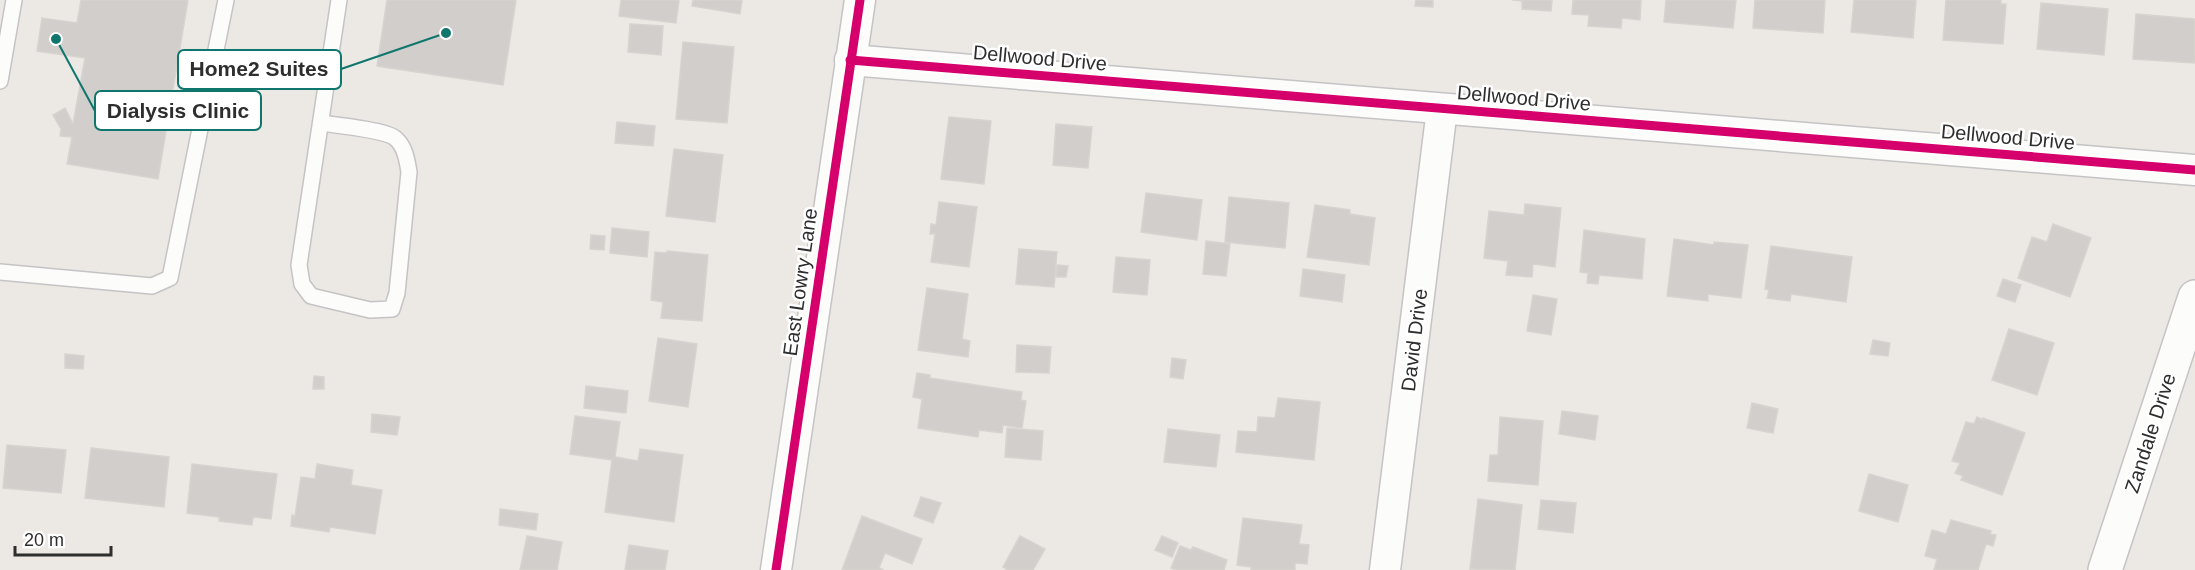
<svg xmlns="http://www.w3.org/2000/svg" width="2195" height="570" viewBox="0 0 2195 570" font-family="Helvetica,sans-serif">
<rect width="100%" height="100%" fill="#ece8e4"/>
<g fill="#d1cecb" stroke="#d7d4d0" stroke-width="1.5">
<polygon points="81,0 188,0 158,179 67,164 72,137 60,136 61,129 53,115 65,108 73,124 85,58 37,51 42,18 77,23"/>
<polygon points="387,0 516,0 503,85 377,66"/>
<polygon points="621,0 679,0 676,23 619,16"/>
<polygon points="693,0 742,0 740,14 692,6"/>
<polygon points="1416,0 1433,0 1433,7 1415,6"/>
<polygon points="1512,0 1552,0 1551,11 1522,9 1522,1"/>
<polygon points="1573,0 1641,0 1640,20 1622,18 1621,28 1588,26 1589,15 1572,14"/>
<polygon points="1666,0 1736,0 1733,28 1664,22"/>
<polygon points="1755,0 1825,0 1823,33 1753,28"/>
<polygon points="1854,0 1916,0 1913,38 1851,32"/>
<polygon points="1946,0 2001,0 2001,4 2006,4 2003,44 1943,40"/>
<polygon points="2041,3 2108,9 2104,55 2037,49"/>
<polygon points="2136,14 2195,19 2195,63 2133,59"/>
<polygon points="630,24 663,26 661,55 628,52"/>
<polygon points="683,42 734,47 727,123 676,119"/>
<polygon points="949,117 991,121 984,184 941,179"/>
<polygon points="617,122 655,126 653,146 615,143"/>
<polygon points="1056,124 1092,127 1088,168 1053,165"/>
<polygon points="674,149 723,155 715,222 666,216"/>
<polygon points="1146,193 1202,200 1197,240 1141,232"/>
<polygon points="1229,197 1289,203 1285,248 1225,242"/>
<polygon points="939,202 977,207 969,267 931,262 935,234 930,234 931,224 936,225"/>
<polygon points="1525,204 1561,208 1555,267 1533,264 1532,277 1506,275 1508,261 1484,258 1489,211 1524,215"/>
<polygon points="1315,205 1350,210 1350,214 1375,218 1369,265 1307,257"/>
<polygon points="2053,224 2091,238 2070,297 2018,278 2032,237 2047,242"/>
<polygon points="612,228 649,232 647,257 610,253"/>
<polygon points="1584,230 1645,239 1642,279 1599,275 1598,284 1587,283 1588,273 1580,272"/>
<polygon points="591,235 605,236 604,250 590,249"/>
<polygon points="1674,239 1714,245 1714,242 1748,245 1741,298 1708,294 1708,301 1667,296"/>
<polygon points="1206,241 1230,244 1226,276 1203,274"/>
<polygon points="1771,246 1852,257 1846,302 1791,294 1790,301 1767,298 1769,290 1765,289"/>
<polygon points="1019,249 1057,252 1054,287 1016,284"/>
<polygon points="667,251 708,255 702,321 661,318 663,302 651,300 655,252 667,253"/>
<polygon points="1116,257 1150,260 1147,295 1113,292"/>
<polygon points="1057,265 1068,266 1066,277 1056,277"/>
<polygon points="1303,269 1345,275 1342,302 1300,296"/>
<polygon points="2003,279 2021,285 2015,302 1997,296"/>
<polygon points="927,288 968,294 962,339 970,341 968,357 918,350"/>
<polygon points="1533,295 1557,299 1551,335 1527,331"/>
<polygon points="2009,329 2054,343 2037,395 1992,380"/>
<polygon points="658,338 697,344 688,407 649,401"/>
<polygon points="1873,340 1890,343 1888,356 1870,354"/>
<polygon points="1017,345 1051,347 1049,373 1016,372"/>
<polygon points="65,354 84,356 83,369 65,368"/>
<polygon points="1172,358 1186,360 1183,379 1170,377"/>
<polygon points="917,373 930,375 930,378 1022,392 1021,400 1026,401 1022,428 1003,425 1002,433 979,430 978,437 918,428 922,399 913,397"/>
<polygon points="314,376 324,377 324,389 313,389"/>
<polygon points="586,386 628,391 626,413 584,408"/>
<polygon points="1278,398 1320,402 1314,460 1236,452 1238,431 1257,432 1258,417 1275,418"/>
<polygon points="1752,403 1778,409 1773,433 1747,428"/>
<polygon points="1562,411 1598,416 1595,440 1559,434"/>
<polygon points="372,414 400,417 397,435 371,432"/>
<polygon points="575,416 620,422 615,457 638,461 640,449 683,455 674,522 605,512 612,460 570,454"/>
<polygon points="1500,417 1543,421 1538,485 1488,481 1490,455 1498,455"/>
<polygon points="1977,417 1983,420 1983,418 2025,433 2002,495 1961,480 1963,476 1955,473 1960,463 1952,461 1966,422 1974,424"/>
<polygon points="1007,428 1043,431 1041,460 1005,457"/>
<polygon points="1168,429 1220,435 1216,467 1164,462"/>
<polygon points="7,445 66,450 61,493 3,488"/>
<polygon points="91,448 169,457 164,507 85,498"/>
<polygon points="192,464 277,474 271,519 253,517 252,525 219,521 219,517 187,513"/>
<polygon points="317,464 353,470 351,485 382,490 375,534 330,527 329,532 291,526 292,515 295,516 301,477 315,479"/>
<polygon points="1869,474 1908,485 1898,522 1859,511"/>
<polygon points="921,497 941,503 933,523 914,516"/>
<polygon points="1478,499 1522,505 1515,570 1470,569"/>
<polygon points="1541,500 1576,503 1573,533 1538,529"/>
<polygon points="500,509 538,514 536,530 499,525"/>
<polygon points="862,516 922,539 912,564 885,553 879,568 884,570 842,570"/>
<polygon points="1243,518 1302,525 1299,544 1309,545 1307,564 1295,563 1295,570 1251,570 1251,567 1237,565"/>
<polygon points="1951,520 1991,531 1990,534 1996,535 1993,546 1986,544 1978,570 1934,570 1937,559 1925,556 1932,530 1946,534"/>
<polygon points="527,536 562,542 557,570 520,570"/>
<polygon points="1020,536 1045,549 1033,570 1008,570 1003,567"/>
<polygon points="1162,536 1178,543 1172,557 1155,550"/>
<polygon points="629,545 668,551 665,570 625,570"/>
<polygon points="1180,546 1191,550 1193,547 1227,560 1224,570 1177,570 1171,568"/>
</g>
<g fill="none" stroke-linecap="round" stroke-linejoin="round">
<defs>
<g id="lane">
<polyline points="0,81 14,0"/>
<path d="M321 123C335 125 385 130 395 138 405 146 407 160 409 172L397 293 392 309 370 310 311 296 302 284 299 265 339 0"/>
<polyline points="0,272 152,286 170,278 226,0"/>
</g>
<g id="street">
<polyline points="850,60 2195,170"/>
<polyline points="776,570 860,0"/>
<polyline points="1385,570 1442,109"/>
</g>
<polyline id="secondary" points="2105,570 2195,297"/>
</defs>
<use href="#lane" stroke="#c5c4c5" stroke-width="18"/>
<use href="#street" stroke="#c5c4c5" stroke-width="33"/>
<use href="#secondary" stroke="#c5c4c5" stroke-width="36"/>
<use href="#lane" stroke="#fcfcfb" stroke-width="15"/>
<use href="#street" stroke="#fcfcfb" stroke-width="30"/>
<use href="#secondary" stroke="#fcfcfb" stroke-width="33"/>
<defs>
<g id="cycleway">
<polyline points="850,60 2195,170"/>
<polyline points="776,570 860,0"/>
</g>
</defs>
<use href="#cycleway" stroke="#fff" stroke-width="13"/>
<use href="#cycleway" stroke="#d6006c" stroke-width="9"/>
</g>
<g text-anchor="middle" stroke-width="5" stroke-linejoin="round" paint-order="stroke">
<g font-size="20" fill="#2e2e2e" stroke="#fff">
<text transform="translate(1040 58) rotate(5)" y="7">Dellwood Drive</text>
<text transform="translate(1524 98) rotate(5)" y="7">Dellwood Drive</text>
<text transform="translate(2008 137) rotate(5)" y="7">Dellwood Drive</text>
<text transform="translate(800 282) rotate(-82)" y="7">East Lowry Lane</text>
<text transform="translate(1414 340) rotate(-83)" y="7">David Drive</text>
<text transform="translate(2150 433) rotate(-72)" y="7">Zandale Drive</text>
</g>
</g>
<path fill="none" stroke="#0f766e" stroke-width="2" d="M446 33L341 69M56 39L95 111"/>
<g fill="#0f766e" stroke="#fff" stroke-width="2">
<circle cx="446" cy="33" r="6"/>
<circle cx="56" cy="39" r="6"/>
</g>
<g fill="#fff" stroke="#0f766e" stroke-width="2">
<rect x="178" y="50" width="163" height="39" rx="6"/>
<rect x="95" y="91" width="166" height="39" rx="6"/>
</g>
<g font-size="21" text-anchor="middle" font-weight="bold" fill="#2e2e2e">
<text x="259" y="76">Home2 Suites</text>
<text x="178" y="118">Dialysis Clinic</text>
</g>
<path d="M15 546v9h96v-9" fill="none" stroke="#2e2e2e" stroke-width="3"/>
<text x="24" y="546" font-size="18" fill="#2e2e2e" stroke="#ffffff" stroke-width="4.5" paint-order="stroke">20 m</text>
</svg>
